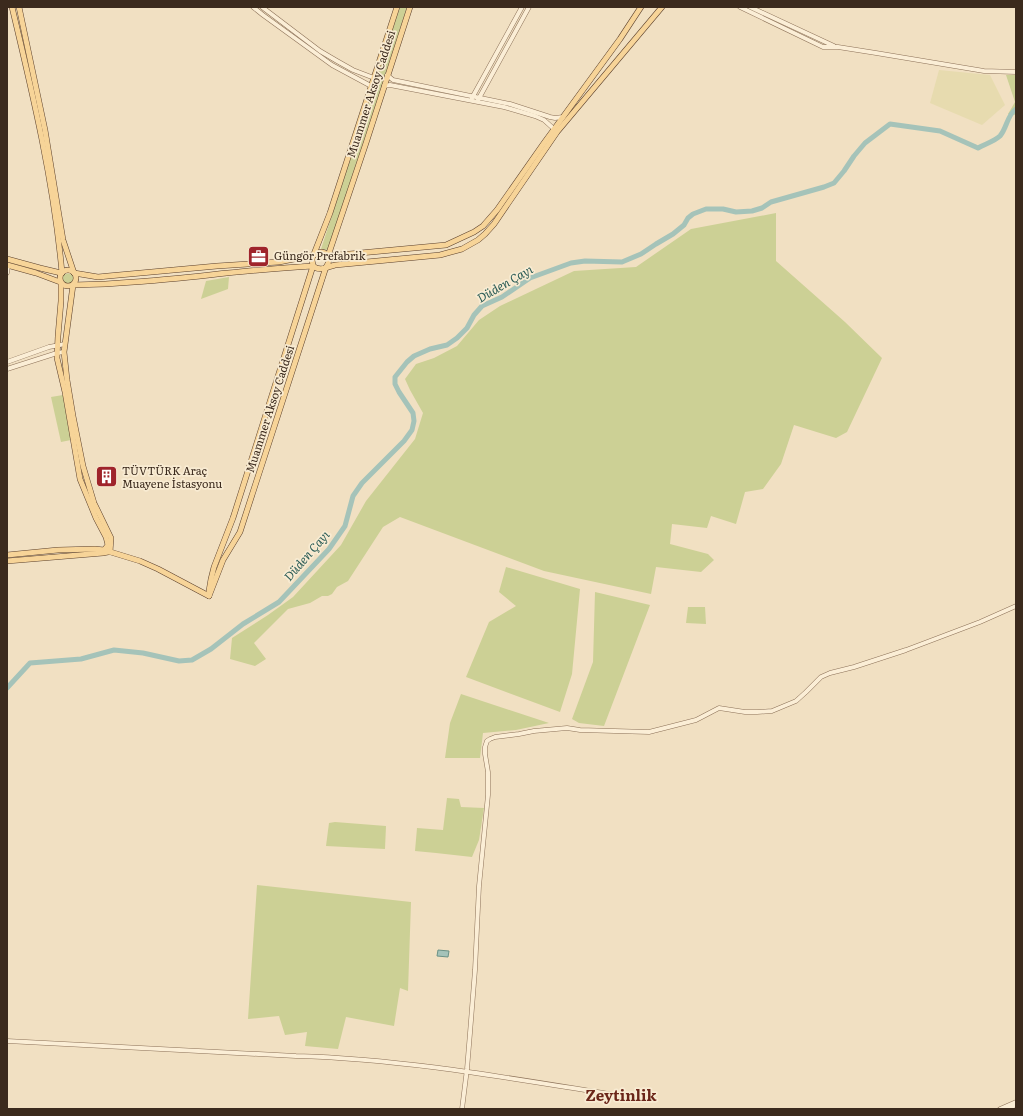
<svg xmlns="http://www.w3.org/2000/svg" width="1023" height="1116" viewBox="0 0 1023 1116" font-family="Literata,serif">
<rect width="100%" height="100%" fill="#f1e0c2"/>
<polygon fill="#e7dbaf" points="939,70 990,75 1005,105 982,125 930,103"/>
<g fill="#ccd095">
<polygon points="400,7 407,7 328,250 321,249"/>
<polygon points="1006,75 1016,75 1016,115 1008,114 1015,102"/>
<polygon points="776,213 776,261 845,322 882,358 847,432 836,438 794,425 781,464 763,489 745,492 736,524 711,516 707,528 672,524 670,544 708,554 714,560 701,572 656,567 651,594 544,571 400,517 383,527 348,581 337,587 332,594 328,596 322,596 310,603 288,609 254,643 266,659 255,666 230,659 232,638 268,615 293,597 341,545 366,501 415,439 423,413 410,390 405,379 416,364 434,358 457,346 479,320 500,306 574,271 636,267 691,229"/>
<circle cx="68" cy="279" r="5.5"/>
<polygon points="229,277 228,289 201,299 206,281"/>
<polygon points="63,395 71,440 61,442 51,397"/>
<polygon points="506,567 580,589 572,674 560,712 466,677 489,622 516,606 499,592"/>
<polygon points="595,592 650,605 604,726 579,723 572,719 593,662"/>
<polygon points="688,607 705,607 706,624 686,623"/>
<polygon points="461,694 549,723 516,730 483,733 480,758 445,758 450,723"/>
<polygon points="447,798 459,799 461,807 484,808 479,840 472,857 436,853 415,851 417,828 443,830"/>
<polygon points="335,822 386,826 385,849 326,846 329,823"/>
<polygon points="257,885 411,902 408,991 400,988 394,1026 346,1017 338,1049 305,1046 307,1032 285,1035 279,1016 248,1019"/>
</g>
<polygon fill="#a5c3b9" stroke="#6b9286" points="438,950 449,951 448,957 437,956"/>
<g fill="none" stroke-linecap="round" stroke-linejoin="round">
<path stroke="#a5c3b9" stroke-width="5" d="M7 688 30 663 81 659 114 650 143 653 179 661 192 660 211 649 243 624 279 602 329 549 345 526 353 496 362 483 404 441 412 430 414 421 413 413 399 392 395 384V377L407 362 414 356 430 349 447 345 457 338 467 328 474 315 482 306 502 297 530 278 571 263 585 261 622 262 641 254 656 244 673 234 684 225 688 218 693 214 706 209H723L736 212 752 211 762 208 771 202 824 187 834 183 844 171 854 156 865 143 890 124 940 131 978 148C985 144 995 141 1000 136 1007 128 1007 115 1016 109"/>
<defs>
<g id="minor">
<polyline points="253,7 263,15 332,65 371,86"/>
<polyline points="262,7 320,51 337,61 353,70 374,78"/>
<polyline points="740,7 823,47 838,47 876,53 984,71 1016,72"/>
<polyline points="750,7 834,46"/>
<polyline points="387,75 393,80 510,104 550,117 555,118 563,117"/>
<polyline points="384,86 390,85 504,107 535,116 544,120 554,129"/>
<polyline points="472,98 522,7"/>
<polyline points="478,100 529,7"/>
<polyline points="7,273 8,265"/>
<polyline points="7,362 49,347 65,344"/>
<polyline points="7,369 57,353 64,352"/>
<path d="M7 1041 296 1056C406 1059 514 1079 622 1096"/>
<polyline points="462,1109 467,1069 470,1033 475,970 479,886 488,795 488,772 485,754 485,747 487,741 490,739 495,737 519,734 534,731 567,728 580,730 649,732 696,720 719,708 745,712 757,712 772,711 796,701 806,692 821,677 830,673 854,667 906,650 980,622 1016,606"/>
<polyline points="1000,1109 1016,1102"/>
<polyline points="1007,1109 1016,1105"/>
</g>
<g id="major">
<path d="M12 7C33 95 54 183 62 273"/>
<polyline points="19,7 45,130 63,240 74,273"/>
<polyline points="328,256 446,245 474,232 483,226 497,210 544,143 620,39 641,7"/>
<polyline points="328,256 366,143 410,7"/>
<polyline points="7,259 40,268 61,273"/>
<polyline points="7,265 36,273 60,282"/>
<polyline points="313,266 312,259 330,213 397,7"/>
<circle cx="68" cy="278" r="8"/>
<path d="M74 273 98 277 108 276 217 266 279 262 314 255C324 247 334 257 326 267L240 532 223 560 209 596"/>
<polyline points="61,283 61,301 58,336 57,358 65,392 80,479 96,518 106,537 108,545 104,550"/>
<path d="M73 285C154 284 233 270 313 266 320 272 327 267 335 265L440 255 462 249 478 240 485 234 494 224 557 132 662 7"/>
<polyline points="73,285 64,352 67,380 73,416 83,466 94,503 111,538 110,552"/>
<polyline points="7,555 58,550 95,549 104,550 140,561 158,569 209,596"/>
<polyline points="7,561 103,553 108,552"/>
<polyline points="209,591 211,579 214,567 233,518 313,266"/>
</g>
</defs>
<use href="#minor" stroke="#8c7158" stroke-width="5"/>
<use href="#major" stroke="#5a3f2c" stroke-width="6"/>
<use href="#minor" stroke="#fbeed6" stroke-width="4"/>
<use href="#major" stroke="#f7d498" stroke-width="5"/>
</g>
<defs>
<symbol id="office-square" viewBox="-11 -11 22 22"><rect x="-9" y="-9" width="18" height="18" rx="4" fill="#9f242b" stroke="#f8ebd2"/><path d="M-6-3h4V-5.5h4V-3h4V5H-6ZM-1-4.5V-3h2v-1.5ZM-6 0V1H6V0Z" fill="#fff"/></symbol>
<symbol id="building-square" viewBox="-11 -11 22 22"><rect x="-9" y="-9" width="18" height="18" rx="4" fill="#9f242b" stroke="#f8ebd2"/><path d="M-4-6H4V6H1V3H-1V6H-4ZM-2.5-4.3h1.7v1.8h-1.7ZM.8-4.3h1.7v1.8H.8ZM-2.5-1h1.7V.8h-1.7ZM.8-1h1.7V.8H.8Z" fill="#fff"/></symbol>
</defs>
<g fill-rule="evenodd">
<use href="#office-square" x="246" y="244" width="25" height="25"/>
<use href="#building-square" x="94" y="464" width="25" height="25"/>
</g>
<g text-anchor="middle" stroke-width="3.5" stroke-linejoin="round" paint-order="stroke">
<g font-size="11" fill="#3b2a1d" stroke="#f8ebd2">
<text transform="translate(371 94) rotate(-72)" y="4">Muammer Aksoy Caddesi</text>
<text transform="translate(270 409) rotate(-72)" y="4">Muammer Aksoy Caddesi</text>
</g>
<g font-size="11" fill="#3b2a1d" stroke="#f8ebd2" text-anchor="start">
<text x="274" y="260">Güngör Prefabrik</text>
<text x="122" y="475">TÜVTÜRK Araç<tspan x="122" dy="13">Muayene İstasyonu</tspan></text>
</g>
<g font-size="12" font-style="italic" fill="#2b5c56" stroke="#f8ebd2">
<text transform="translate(505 284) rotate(-30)" y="4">Düden Çayı</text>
<text transform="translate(307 556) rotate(-49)" y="4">Düden Çayı</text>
</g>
<g font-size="15" font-weight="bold" fill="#6b2619" stroke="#f8ebd2">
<text x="621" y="1101">Zeytinlik</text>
</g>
</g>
<rect width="1023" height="1116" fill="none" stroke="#3b2a1d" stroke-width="16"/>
</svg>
